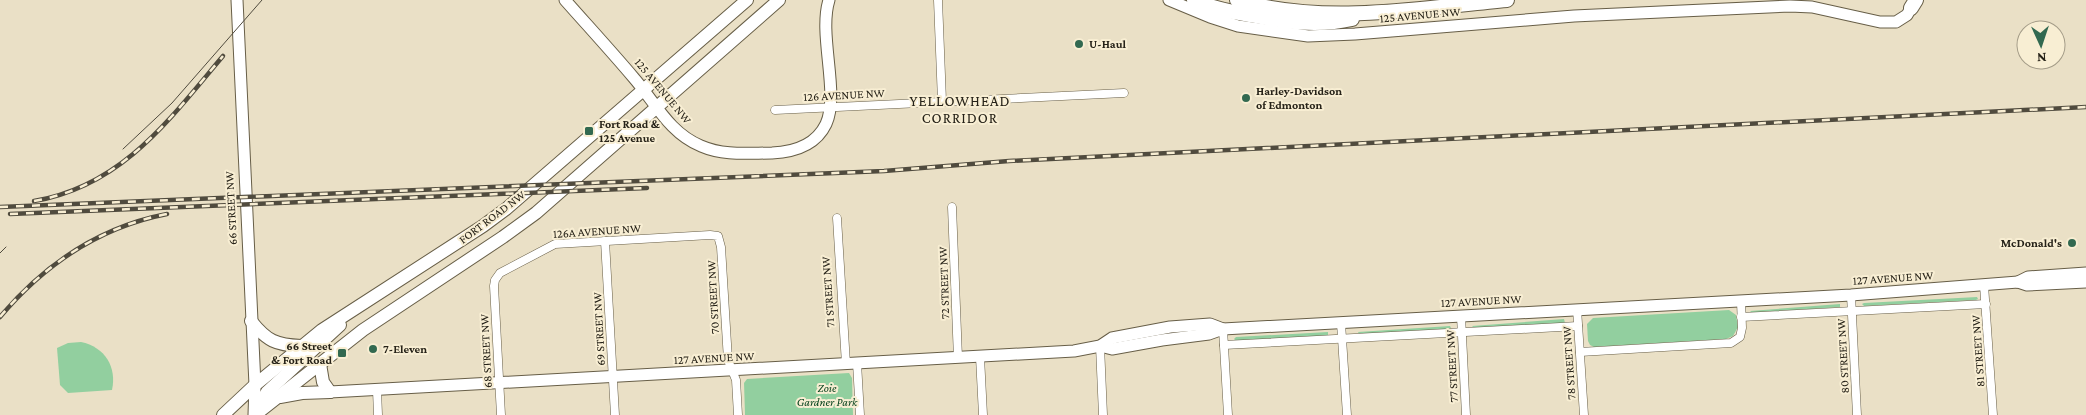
<svg xmlns="http://www.w3.org/2000/svg" width="2086" height="415" viewBox="0 0 2086 415" font-family="'Crimson Pro',serif">
<rect width="100%" height="100%" fill="#eae0c6"/>
<g fill="#92cf9f">
<polygon points="1977,297 1978,299 1976,300 1864,306 1862,304 1864,303"/>
<polygon points="1840,304 1840,307 1752,313 1750,311"/>
<polygon points="1729,310 1736,315 1738,327 1733,336 1726,339 1594,347 1590,345 1588,341 1587,324 1593,318"/>
<polygon points="1564,319 1565,323 1474,328 1472,326"/>
<polygon points="1450,326 1451,328 1449,329 1359,334 1358,332"/>
<polygon points="1328,332 1328,336 1236,341 1234,339 1236,337"/>
<path d="M81 342C105 347 117 367 112 390L68 393 60 385 57 348 68 343Z"/>
<polygon points="849,373 852,378 853,415 745,415 744,383 747,379"/>
</g>
<g fill="none" stroke-linecap="round" stroke-linejoin="round">
<defs>
<g id="street">
<polyline points="938,0 942,101"/>
<polyline points="775,110 1124,93"/>
<polyline points="952,207 958,358"/>
<polyline points="837,218 846,364"/>
<polyline points="605,241 615,415"/>
<polyline points="1984,285 1993,415"/>
<polyline points="1851,295 1857,415"/>
<polyline points="1577,309 1584,415"/>
<polyline points="1461,316 1466,415"/>
<polyline points="1741,317 1986,304"/>
<polyline points="1341,323 1347,415"/>
<polyline points="1223,329 1228,415"/>
<polyline points="1224,345 1578,326"/>
<polyline points="1100,346 1103,415"/>
<polyline points="1580,352 1731,343 1740,337 1742,328 1741,301"/>
<polyline points="980,357 983,415"/>
<polyline points="857,363 860,415"/>
<polyline points="377,390 378,415"/>
<polyline points="501,415 494,286 495,280 500,273 555,244 710,235 718,236 721,247 728,360 736,380 738,415"/>
</g>
<g id="secondary">
<polyline points="237,0 255,385 254,415"/>
<path d="M565 0C588 26 611 51 633 77 655 102 669 133 701 146 724 156 748 153 772 153 794 152 816 145 826 124 840 93 818 35 829 0"/>
<polyline points="1169,0 1210,17 1238,26 1308,36 1355,34 1574,16 1790,6 1812,7 1880,22 1896,22 1907,15 1911,8"/>
<polyline points="2018,282 2028,277 2086,273"/>
<polyline points="1100,346 1112,349 1162,340 1209,334 1223,329 1851,295 2018,282 2027,285 2086,282"/>
<polyline points="330,392 1074,351 1100,346 1112,338 1170,327 1210,324 1223,329"/>
</g>
<g id="primary">
<path d="M251 321C267 341 276 345 301 346"/>
<polyline points="320,364 323,382 330,392"/>
<polyline points="280,397 302,393 330,392"/>
<polyline points="256,410 267,392 340,325"/>
<polyline points="223,415 255,385 322,330 483,226 506,209 747,0"/>
<polyline points="255,415 363,330 503,237 536,213 779,0"/>
</g>
<g id="highway">
<path d="M1194 0C1211 8 1231 12 1250 15 1285 22 1317 27 1352 19"/>
<path d="M1237 0C1322 26 1421 8 1507 0"/>
<polyline points="1911,8 1916,0"/>
</g>
</defs>
<use href="#street" stroke="#675e47" stroke-width="9"/>
<use href="#secondary" stroke="#675e47" stroke-width="13"/>
<use href="#primary" stroke="#675e47" stroke-width="14"/>
<use href="#highway" stroke="#675e47" stroke-width="16"/>
<use href="#street" stroke="#fff" stroke-width="8"/>
<use href="#secondary" stroke="#fff" stroke-width="11"/>
<use href="#primary" stroke="#fff" stroke-width="12"/>
<use href="#highway" stroke="#fff" stroke-width="14"/>
<g stroke="#504b3e" stroke-width="1">
<polyline points="123,149 172,103 262,0"/>
<polyline points="0,253 6,247"/>
</g>
<defs>
<g id="rail">
<path d="M34 201C122 186 169 120 223 56"/>
<polyline points="0,207 884,171 1009,161 2086,107"/>
<polyline points="10,214 647,188"/>
<path d="M0 317C44 265 99 227 167 214"/>
</g>
</defs>
<use href="#rail" stroke="#504b3e" stroke-width="4.5"/>
<use href="#rail" stroke="#f8eed3" stroke-width="2.5" stroke-dasharray="8" stroke-linecap="butt"/>
</g>
<g fill="#326950" stroke="#f8eed3" stroke-width="2">
<circle cx="1079" cy="44" r="5"/>
<circle cx="1246" cy="98" r="5"/>
<rect x="584" y="126" width="10" height="10" rx="2.5"/>
<circle cx="2072" cy="243" r="5"/>
<circle cx="373" cy="349" r="5"/>
<rect x="337" y="348" width="10" height="10" rx="2.5"/>
</g>
<g text-anchor="middle" stroke-width="4" stroke-linejoin="round" paint-order="stroke">
<g font-size="12" fill="#262218" stroke="#f8eed3">
<text transform="translate(1420 15) rotate(-5)" y="4">125 AVENUE NW</text>
<text transform="translate(663 91) rotate(50)" y="4">125 AVENUE NW</text>
<text transform="translate(844 95) rotate(-3)" y="4">126 AVENUE NW</text>
<text transform="translate(231 208) rotate(-93)" y="4">66 STREET NW</text>
<text transform="translate(492 217) rotate(-37)" y="4">FORT ROAD NW</text>
<text transform="translate(597 231) rotate(-4)" y="4">126A AVENUE NW</text>
<text transform="translate(1893 278) rotate(-4)" y="4">127 AVENUE NW</text>
<text transform="translate(944 283) rotate(-92)" y="4">72 STREET NW</text>
<text transform="translate(828 292) rotate(-94)" y="4">71 STREET NW</text>
<text transform="translate(713 297) rotate(-93)" y="4">70 STREET NW</text>
<text transform="translate(1481 301) rotate(-3)" y="4">127 AVENUE NW</text>
<text transform="translate(599 329) rotate(-93)" y="4">69 STREET NW</text>
<text transform="translate(486 351) rotate(-93)" y="4">68 STREET NW</text>
<text transform="translate(1978 351) rotate(-94)" y="4">81 STREET NW</text>
<text transform="translate(1843 356) rotate(-93)" y="4">80 STREET NW</text>
<text transform="translate(714 358) rotate(-3)" y="4">127 AVENUE NW</text>
<text transform="translate(1569 363) rotate(-94)" y="4">78 STREET NW</text>
<text transform="translate(1452 366) rotate(-93)" y="4">77 STREET NW</text>
</g>
<g font-size="12" font-weight="bold" fill="#262218" stroke="#f8eed3" text-anchor="start">
<text x="1089" y="48">U-Haul</text>
<text x="1256" y="95">Harley-Davidson<tspan x="1256" dy="14">of Edmonton</tspan></text>
<text x="599" y="128">Fort Road &amp;<tspan x="599" dy="14">125 Avenue</tspan></text>
<text x="2062" y="247" text-anchor="end">McDonald's</text>
<text x="332" y="350" text-anchor="end">66 Street<tspan x="332" dy="14">&amp; Fort Road</tspan></text>
<text x="383" y="353">7-Eleven</text>
</g>
<g font-size="12" font-style="italic" fill="#003f19" stroke="#f8eed3">
<text x="827" y="392">Zoie<tspan x="827" dy="14">Gardner Park</tspan></text>
</g>
<g font-size="15" letter-spacing="1" fill="#262218" stroke="#f8eed3">
<text x="960" y="106">YELLOWHEAD<tspan x="960" dy="17">CORRIDOR</tspan></text>
</g>
</g>
<g transform="translate(2041 45) rotate(177)"><circle r="24" fill="#f8eed3" stroke="#a49c88"/>
<path d="M0-4L9 19L0 12L-9 19Z" fill="#326950"/>
<text y="-8" font-size="14" font-weight="bold" text-anchor="middle" fill="#262218">N</text>
</g>
</svg>
